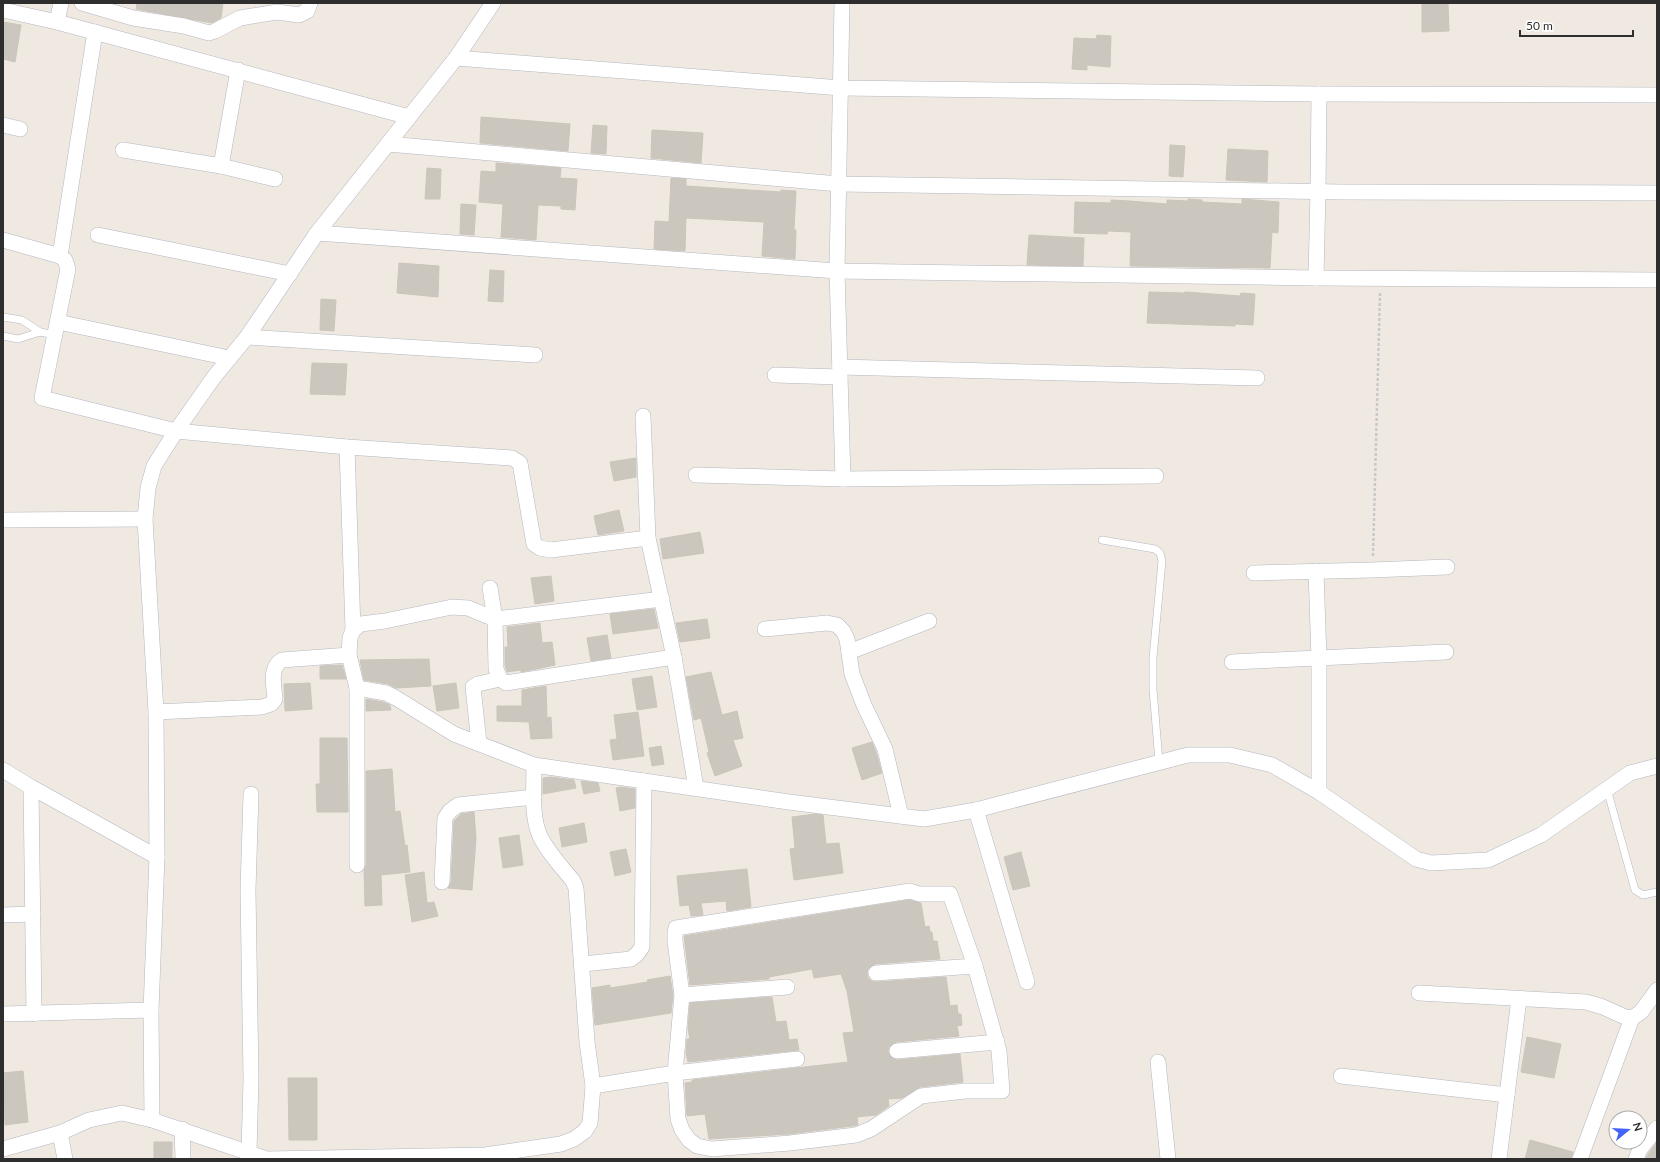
<svg xmlns="http://www.w3.org/2000/svg" width="1660" height="1162" viewBox="0 0 1660 1162" font-family="Lato,sans-serif">
<rect width="100%" height="100%" fill="#efe9e1"/>
<g fill="#cbc7bf" stroke="#cbc5ba">
<polygon points="137,3 223,3 221,18 212,23 136,9"/>
<polygon points="1422,3 1448,3 1449,31 1422,32"/>
<polygon points="3,22 21,25 15,62 3,59"/>
<polygon points="1097,35 1111,36 1110,67 1087,65 1087,70 1072,69 1074,38 1096,39"/>
<polygon points="481,117 570,124 568,151 480,143"/>
<polygon points="593,125 607,126 606,154 591,153"/>
<polygon points="652,130 703,133 701,163 651,158"/>
<polygon points="1170,145 1185,146 1183,177 1169,176"/>
<polygon points="1228,149 1268,151 1267,182 1226,180"/>
<polygon points="496,163 561,168 560,178 577,179 575,210 561,209 561,206 538,205 536,240 501,237 503,204 479,202 481,171 496,172"/>
<polygon points="427,168 441,169 440,199 425,199"/>
<polygon points="671,178 686,179 686,186 781,192 781,190 796,191 794,230 796,230 795,259 762,256 764,222 686,218 685,251 654,249 655,221 669,222"/>
<polygon points="1188,199 1202,200 1202,202 1242,204 1242,199 1279,202 1278,233 1272,232 1270,268 1130,266 1131,232 1108,231 1107,234 1074,233 1075,202 1111,203 1111,200 1130,201 1167,204 1167,200 1188,201"/>
<polygon points="461,204 476,205 474,235 460,234"/>
<polygon points="1029,235 1084,238 1083,266 1027,265"/>
<polygon points="399,263 439,266 438,297 397,293"/>
<polygon points="490,270 504,271 503,302 488,301"/>
<polygon points="1149,292 1184,293 1185,292 1240,296 1241,293 1255,294 1253,325 1235,324 1235,326 1147,323"/>
<polygon points="321,299 336,300 334,331 320,330"/>
<polygon points="312,363 347,364 345,395 310,394"/>
<polygon points="636,458 636,477 614,481 610,462"/>
<polygon points="619,510 624,531 598,535 594,516"/>
<polygon points="700,532 704,553 663,559 660,539"/>
<polygon points="551,576 554,601 535,604 531,578"/>
<polygon points="654,609 658,628 613,634 610,614"/>
<polygon points="707,619 710,638 680,642 676,623"/>
<polygon points="540,623 542,643 552,642 555,665 521,672 521,670 507,672 505,665 505,647 508,647 507,627"/>
<polygon points="607,635 611,658 591,661 587,638"/>
<polygon points="429,659 431,686 396,688 388,684 364,680 360,660"/>
<polygon points="342,665 346,679 320,679 320,666"/>
<polygon points="711,672 722,715 737,711 743,738 733,740 742,766 715,776 707,753 709,752 701,718 694,720 686,677"/>
<polygon points="652,676 657,707 637,710 632,679"/>
<polygon points="310,683 312,709 285,711 284,684"/>
<polygon points="456,683 459,708 437,711 433,686"/>
<polygon points="546,686 547,718 551,717 552,738 531,739 529,722 497,721 497,706 522,706 522,690"/>
<polygon points="366,699 383,702 390,705 391,710 366,711"/>
<polygon points="638,712 644,756 613,760 610,740 617,739 614,715"/>
<polygon points="320,738 347,738 348,812 317,812 316,784 320,784"/>
<polygon points="872,742 876,752 882,773 862,780 852,748"/>
<polygon points="661,746 664,764 652,766 649,748"/>
<polygon points="392,769 395,812 400,811 405,846 407,845 410,872 381,875 382,905 365,906 364,870 366,865 366,771"/>
<polygon points="551,777 574,780 576,788 543,794 543,778"/>
<polygon points="581,781 598,783 600,791 584,794"/>
<polygon points="621,787 635,789 635,808 620,811 616,788"/>
<polygon points="474,812 476,839 472,890 448,888 451,882 454,821 461,814"/>
<polygon points="815,814 823,815 826,844 839,843 843,873 794,880 790,849 795,848 792,817"/>
<polygon points="584,823 587,842 562,847 559,828"/>
<polygon points="519,835 523,865 503,868 499,838"/>
<polygon points="626,849 631,872 615,876 610,852"/>
<polygon points="1021,852 1030,886 1013,890 1004,857"/>
<polygon points="747,869 751,907 727,911 726,901 701,903 703,915 691,916 689,905 680,906 677,876"/>
<polygon points="424,872 427,903 434,902 438,916 412,922 405,875"/>
<polygon points="909,900 921,903 925,927 929,926 930,932 932,932 933,941 937,941 940,959 875,964 868,969 867,973 868,978 872,981 877,982 946,977 950,1006 957,1005 958,1014 961,1014 962,1025 957,1026 959,1036 896,1042 889,1047 888,1052 893,1059 897,1060 960,1054 963,1082 920,1087 902,1098 888,1099 889,1106 876,1115 857,1117 858,1125 852,1126 789,1134 709,1139 705,1114 687,1116 685,1083 692,1082 692,1080 848,1062 843,1033 854,1032 847,991 841,974 814,978 812,969 769,977 769,979 690,985 684,936"/>
<polygon points="670,976 673,995 671,1013 595,1025 592,988 610,985 610,988 648,982 647,980"/>
<polygon points="772,997 776,1022 786,1021 789,1040 797,1039 799,1050 688,1062 686,1053 687,1039 690,1039 688,1029 690,1003"/>
<polygon points="1527,1037 1561,1044 1554,1078 1521,1072"/>
<polygon points="23,1071 28,1122 5,1125 3,1073"/>
<polygon points="288,1078 317,1078 317,1140 289,1140"/>
<polygon points="1530,1140 1573,1152 1571,1159 1525,1159"/>
<rect x="154" y="1142" width="18" height="17"/>
<polygon points="1657,1142 1657,1159 1646,1159 1648,1154"/>
</g>
<g fill="none" stroke-linecap="round" stroke-linejoin="round">
<defs>
<g id="lane">
<polyline points="3,317 22,320 40,332"/>
<polyline points="3,336 18,339 40,332 55,335"/>
<polyline points="1102,540 1155,549 1160,553 1162,561 1153,658 1153,689 1159,762"/>
<polyline points="1607,789 1635,890 1643,895 1657,892"/>
</g>
<g id="street">
<polyline points="82,3 133,18 184,26 209,33 215,31 240,18 277,12 299,15 307,11 310,3"/>
<polyline points="842,3 837,271 843,479"/>
<polyline points="3,10 57,22 409,117"/>
<polyline points="57,22 61,3"/>
<polyline points="456,58 493,3"/>
<polyline points="3,125 20,129"/>
<polyline points="388,144 839,184 1341,192 1657,193"/>
<polyline points="123,150 221,166 275,179"/>
<polyline points="221,166 238,70"/>
<polyline points="317,233 837,271 1316,278 1318,192 1319,94"/>
<polyline points="98,235 290,274"/>
<polyline points="3,240 60,256 65,260 68,269 42,398 176,431 347,447 512,458 520,463 534,544 540,548 551,550 648,538"/>
<polyline points="60,256 95,32"/>
<polyline points="1316,278 1657,280"/>
<polyline points="58,322 229,358"/>
<polyline points="247,337 535,355"/>
<polyline points="840,367 1257,378"/>
<polyline points="775,375 840,377"/>
<polyline points="643,416 648,538 674,657 696,788"/>
<polyline points="696,475 843,479 1156,476"/>
<polyline points="3,520 145,519"/>
<polyline points="1316,571 1319,659 1319,792"/>
<polyline points="1254,573 1372,570 1447,567"/>
<polyline points="490,588 495,619 662,599"/>
<polyline points="765,629 827,623 837,625 843,631 847,639 852,674 864,705 885,749 901,816"/>
<polyline points="353,630 361,624 385,621 452,607 468,608 495,619 496,669 500,679 506,683 674,657"/>
<polyline points="849,652 929,621"/>
<polyline points="349,655 357,688 357,865"/>
<polyline points="1232,662 1446,652"/>
<polyline points="357,688 386,693 396,698 454,734 534,765 789,802 924,819 976,810 1188,755 1230,755 1272,765 1319,792 1416,859 1431,863 1488,860 1541,835 1630,773 1657,766"/>
<path d="M156 712 262 707 271 704 275 699C274 685 269 668 282 660L349 655 350 638 353 630 347 447"/>
<polyline points="479,743 473,687 478,684 500,679"/>
<polyline points="3,770 31,787 157,857"/>
<polyline points="31,787 34,1014"/>
<polyline points="976,810 1027,982"/>
<polyline points="442,882 445,818 450,811 458,805 534,797"/>
<polyline points="3,915 33,914"/>
<polyline points="583,964 631,959 637,954 642,947 644,781"/>
<polyline points="876,973 975,966"/>
<polyline points="1419,993 1586,1002 1603,1007 1625,1017 1632,1018 1641,1012 1657,990"/>
<polyline points="682,995 787,987"/>
<polyline points="3,1014 151,1010"/>
<polyline points="897,1051 997,1042"/>
<polyline points="1158,1062 1168,1159"/>
<polyline points="1341,1076 1507,1095"/>
<polyline points="593,1086 675,1073 678,1119 682,1130 689,1140 697,1146 712,1149 790,1143 856,1135 871,1129 921,1096 965,1091 1002,1091 999,1051 975,966 950,894 919,894 910,891 676,928 675,932 675,941 682,995 675,1073 797,1059"/>
<polyline points="152,1120 151,1010 157,857 156,712 145,519 148,488 154,466 176,431 214,377 247,337 317,233 456,58 841,88 1319,94 1657,95"/>
<polyline points="182,1129 183,1159"/>
<polyline points="60,1133 65,1159"/>
<path d="M3 1149 60 1133 89 1120 122 1113 152 1120 267 1159 485 1155 561 1144 574 1139 585 1131 590 1123 593 1086 587 1042 576 888 573 881C562 867 548 853 540 836 531 817 534 786 534 765"/>
<polyline points="249,1152 251,1079 248,890 251,794"/>
<polyline points="1499,1159 1519,999"/>
<polyline points="1580,1159 1632,1018"/>
<polyline points="1636,1159 1640,1149 1657,1128"/>
</g>
</defs>
<use href="#lane" stroke="#b4b7c1" stroke-width="8"/>
<use href="#street" stroke="#b4b7c1" stroke-width="16"/>
<polyline stroke="#c9c9c9" stroke-width="2.5" stroke-dasharray="3 2" stroke-linecap="butt" points="1373,556 1380,293"/>
<use href="#lane" stroke="#fff" stroke-width="7"/>
<use href="#street" stroke="#fff" stroke-width="15"/>
</g>
<rect width="1660" height="1162" fill="none" stroke="#2e2e2e" stroke-width="8"/>
<g transform="translate(1628 1130) rotate(72)"><circle r="19" fill="#ffffff" stroke="#ababab"/>
<path d="M0-3L7 15L0 10L-7 15Z" fill="#4264fb"/>
<text y="-6" font-size="11" font-weight="bold" text-anchor="middle" fill="#2e2e2e">N</text>
</g>
<path d="M1520 30v6h113v-6" fill="none" stroke="#2e2e2e" stroke-width="2"/>
<text x="1526" y="30" font-size="12" fill="#2e2e2e" stroke="#ffffff" stroke-width="3" paint-order="stroke">50 m</text>
</svg>
